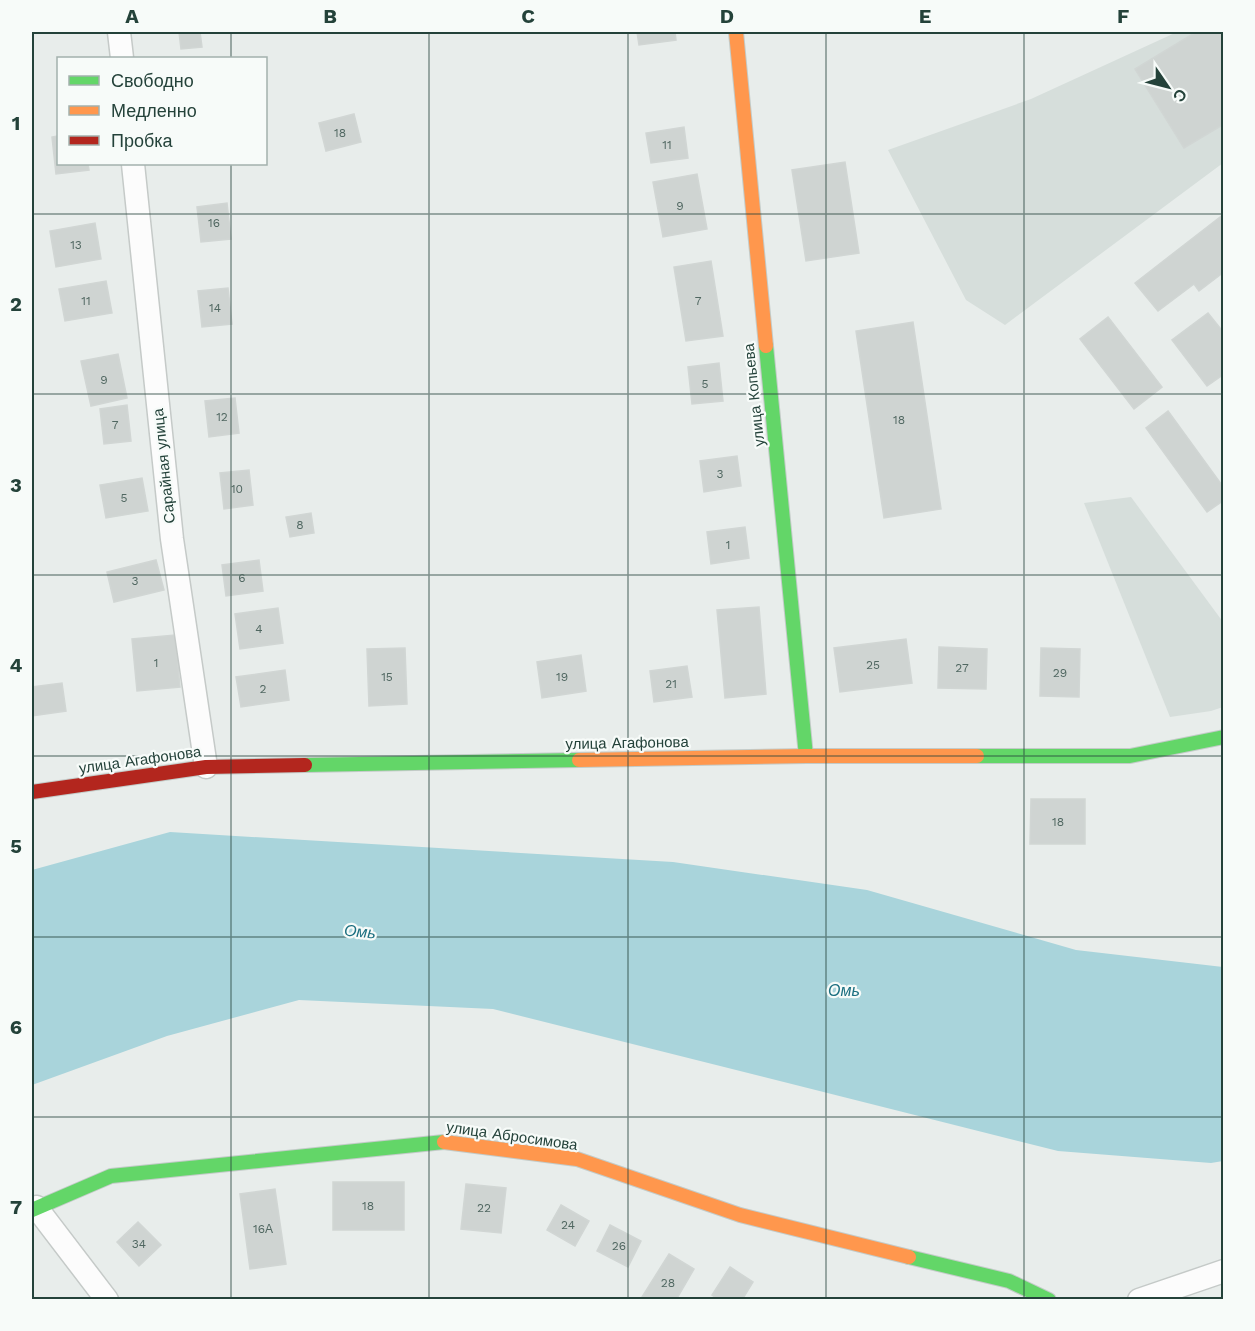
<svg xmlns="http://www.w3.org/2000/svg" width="1255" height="1331" viewBox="0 0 1255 1331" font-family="'Work Sans',sans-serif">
<rect width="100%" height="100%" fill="#e8edeb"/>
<g fill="#d6dedb">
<polygon points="1177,32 1223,32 1223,163 1005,325 966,300 888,150 1031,99"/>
<polygon points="1131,497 1223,622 1223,707 1211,711 1170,717 1084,503"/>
</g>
<polygon fill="#a9d4db" points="170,832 673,862 867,890 1076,950 1223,967 1223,1161 1211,1163 1058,1151 493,1009 299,1000 167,1036 32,1085 32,870"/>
<g fill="#cfd4d2" stroke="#d1d6d4" stroke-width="1.5">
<polygon points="179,32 200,32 202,47 181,49"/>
<polygon points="637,32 675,32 676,40 639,45"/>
<polygon points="1196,32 1224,32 1224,124 1184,148 1135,69"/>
<polygon points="354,114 361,142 326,151 319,123"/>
<polygon points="684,127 688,158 651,163 646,133"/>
<polygon points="58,136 58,164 88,164 89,170 56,174 52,137"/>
<polygon points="845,162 859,253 806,261 792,170"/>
<polygon points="697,174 707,229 663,237 653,182"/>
<polygon points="227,203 231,239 201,242 197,207"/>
<polygon points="1224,214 1224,272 1199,291 1194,284 1158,311 1135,283"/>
<polygon points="95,223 101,259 56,267 50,231"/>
<polygon points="711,261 723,336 686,341 674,267"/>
<polygon points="106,281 112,313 65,321 59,289"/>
<polygon points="228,288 232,324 202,327 198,291"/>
<polygon points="1208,313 1224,333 1224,374 1207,386 1172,340"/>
<polygon points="1108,317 1162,387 1134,409 1080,339"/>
<polygon points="913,322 941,509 884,518 856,331"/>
<polygon points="118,354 127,398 91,406 81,361"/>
<polygon points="719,363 723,401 692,404 688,367"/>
<polygon points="235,398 239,433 209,437 205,401"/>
<polygon points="127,405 131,441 104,444 100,409"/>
<polygon points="1168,411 1224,488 1224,500 1207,512 1146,428"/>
<polygon points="737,456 741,486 704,492 700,461"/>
<polygon points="249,470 253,505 224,509 220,473"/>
<polygon points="142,478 148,511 106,518 100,485"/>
<polygon points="311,513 314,533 290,537 286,517"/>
<polygon points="745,527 749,558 711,564 707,532"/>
<polygon points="156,560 164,590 114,602 107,572"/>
<polygon points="259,560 263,591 226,596 222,565"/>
<polygon points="759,607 766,694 725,698 717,610"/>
<polygon points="278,608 283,643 240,649 235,614"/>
<polygon points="175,635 180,687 137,691 132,639"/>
<polygon points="906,639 912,683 840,692 834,648"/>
<polygon points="939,647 987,649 986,689 938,688"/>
<polygon points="405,648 407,704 369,706 367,649"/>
<polygon points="1041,648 1080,649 1079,697 1040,696"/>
<polygon points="581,655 586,691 542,698 537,662"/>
<polygon points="687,666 692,697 654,702 650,671"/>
<polygon points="285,670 289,700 241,707 236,677"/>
<polygon points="62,683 66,711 32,716 32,687"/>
<polygon points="1031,799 1085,799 1085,844 1030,844"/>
<rect x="333" y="1182" width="71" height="48"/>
<polygon points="466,1184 506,1188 501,1233 461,1229"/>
<polygon points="275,1189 286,1264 250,1269 240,1194"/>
<polygon points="561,1205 589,1221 575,1246 547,1230"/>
<polygon points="138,1222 161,1245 139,1266 117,1242"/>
<polygon points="610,1225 641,1241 628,1267 597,1251"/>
<polygon points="669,1254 694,1269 676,1300 647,1300 642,1297"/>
<polygon points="730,1267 753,1282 742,1300 719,1300 712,1295"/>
</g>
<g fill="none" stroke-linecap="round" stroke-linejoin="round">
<defs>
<g id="street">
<polyline points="119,32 122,58"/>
<polyline points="133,164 172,539 206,767"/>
<polyline points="36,1207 107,1300"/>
<polyline points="1139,1300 1224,1271"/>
</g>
<g id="fast">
<polyline points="766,346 806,756"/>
<polyline points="977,756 1130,756 1224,737"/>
<polyline points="305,765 579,760"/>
<polyline points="32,1210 111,1176 444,1142"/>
<polyline points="909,1257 1009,1281 1049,1300"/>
</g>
<g id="slow">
<polyline points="736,32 766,346"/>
<polyline points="579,760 806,756 977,756"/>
<polyline points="444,1142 577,1159 740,1215 909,1257"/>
</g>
<polyline id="jam" points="32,792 206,767 305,765"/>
</defs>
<use href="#street" stroke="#c5cac8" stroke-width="25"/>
<use href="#fast" stroke="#c3cbc8" stroke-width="16"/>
<use href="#slow" stroke="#c3cbc8" stroke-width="16"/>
<use href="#jam" stroke="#c3cbc8" stroke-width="16"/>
<use href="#street" stroke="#fcfcfc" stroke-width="22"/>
<use href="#fast" stroke="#63d668" stroke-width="14"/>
<use href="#slow" stroke="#ff974d" stroke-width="14"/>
<use href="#jam" stroke="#b3261e" stroke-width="14"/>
</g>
<path fill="none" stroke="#24423a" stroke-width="1.5" stroke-opacity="0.55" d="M231 32V58M429 32V1300M628 32V1300M826 32V1300M1024 32V1300M231 164V1300M32 214H1224M32 394H1224M32 575H1224M32 756H1224M32 937H1224M32 1117H1224"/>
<g text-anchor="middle" stroke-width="4.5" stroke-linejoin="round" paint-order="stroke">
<g font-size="12" fill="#506761">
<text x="340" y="137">18</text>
<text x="667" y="149">11</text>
<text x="680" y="210">9</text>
<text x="214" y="227">16</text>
<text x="76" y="249">13</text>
<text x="86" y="305">11</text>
<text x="698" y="305">7</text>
<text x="215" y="312">14</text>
<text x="104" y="384">9</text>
<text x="705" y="388">5</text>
<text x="222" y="421">12</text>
<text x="899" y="424">18</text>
<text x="115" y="429">7</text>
<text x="720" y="478">3</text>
<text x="237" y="493">10</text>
<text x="124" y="502">5</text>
<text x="300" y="529">8</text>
<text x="728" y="549">1</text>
<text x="242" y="582">6</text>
<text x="135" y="585">3</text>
<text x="259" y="633">4</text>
<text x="156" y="667">1</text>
<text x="873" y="669">25</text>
<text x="962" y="672">27</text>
<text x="1060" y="677">29</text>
<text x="387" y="681">15</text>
<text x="562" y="681">19</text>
<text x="671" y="688">21</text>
<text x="263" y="693">2</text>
<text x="1058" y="826">18</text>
<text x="368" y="1210">18</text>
<text x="484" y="1212">22</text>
<text x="568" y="1229">24</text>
<text x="263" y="1233">16А</text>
<text x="139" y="1248">34</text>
<text x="619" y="1250">26</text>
<text x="668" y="1287">28</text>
</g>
<g font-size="15" fill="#24423a" stroke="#f7fbf9">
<text transform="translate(754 395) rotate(-96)" y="5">улица Копьева</text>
<text transform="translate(164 466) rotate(-96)" y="5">Сарайная улица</text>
<text transform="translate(627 743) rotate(-1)" y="5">улица Агафонова</text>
<text transform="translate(140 760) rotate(-8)" y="5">улица Агафонова</text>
<text transform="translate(512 1136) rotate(8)" y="5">улица Абросимова</text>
</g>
<g font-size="16" font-style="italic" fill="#1c6f80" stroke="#f7fbf9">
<text transform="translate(360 931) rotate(5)" y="6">Омь</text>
<text x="844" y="996">Омь</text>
</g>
</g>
<rect width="1255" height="1331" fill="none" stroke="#f7fbf9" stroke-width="66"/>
<rect x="57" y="57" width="210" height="108" fill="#f7fbf9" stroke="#a3b1ad" stroke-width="1.5"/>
<rect x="69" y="76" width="30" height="9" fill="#63d668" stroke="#a3b1ad" stroke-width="1.5"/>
<text x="111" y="87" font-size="18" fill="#24423a">Свободно</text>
<rect x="69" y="106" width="30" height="9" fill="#ff974d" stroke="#a3b1ad" stroke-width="1.5"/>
<text x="111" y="117" font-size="18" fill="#24423a">Медленно</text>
<rect x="69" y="136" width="30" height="9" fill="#b3261e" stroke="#a3b1ad" stroke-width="1.5"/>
<text x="111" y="147" font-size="18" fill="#24423a">Пробка</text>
<g transform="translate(1168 87) rotate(125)" stroke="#f7fbf9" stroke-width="4.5" paint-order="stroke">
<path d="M0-4.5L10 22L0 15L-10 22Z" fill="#24423a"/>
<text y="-9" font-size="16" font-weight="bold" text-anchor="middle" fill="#24423a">С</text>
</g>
<rect x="33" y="33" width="1189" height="1265" fill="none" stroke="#24423a" stroke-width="2"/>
<g font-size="20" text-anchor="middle" font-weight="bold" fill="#24423a">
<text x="132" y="23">A</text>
<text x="330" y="23">B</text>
<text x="528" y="23">C</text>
<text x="727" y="23">D</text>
<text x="925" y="23">E</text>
<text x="1123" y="23">F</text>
<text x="16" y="130">1</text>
<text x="16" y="311">2</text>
<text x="16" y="492">3</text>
<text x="16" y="672">4</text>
<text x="16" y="853">5</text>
<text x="16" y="1034">6</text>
<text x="16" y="1214">7</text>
</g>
</svg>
